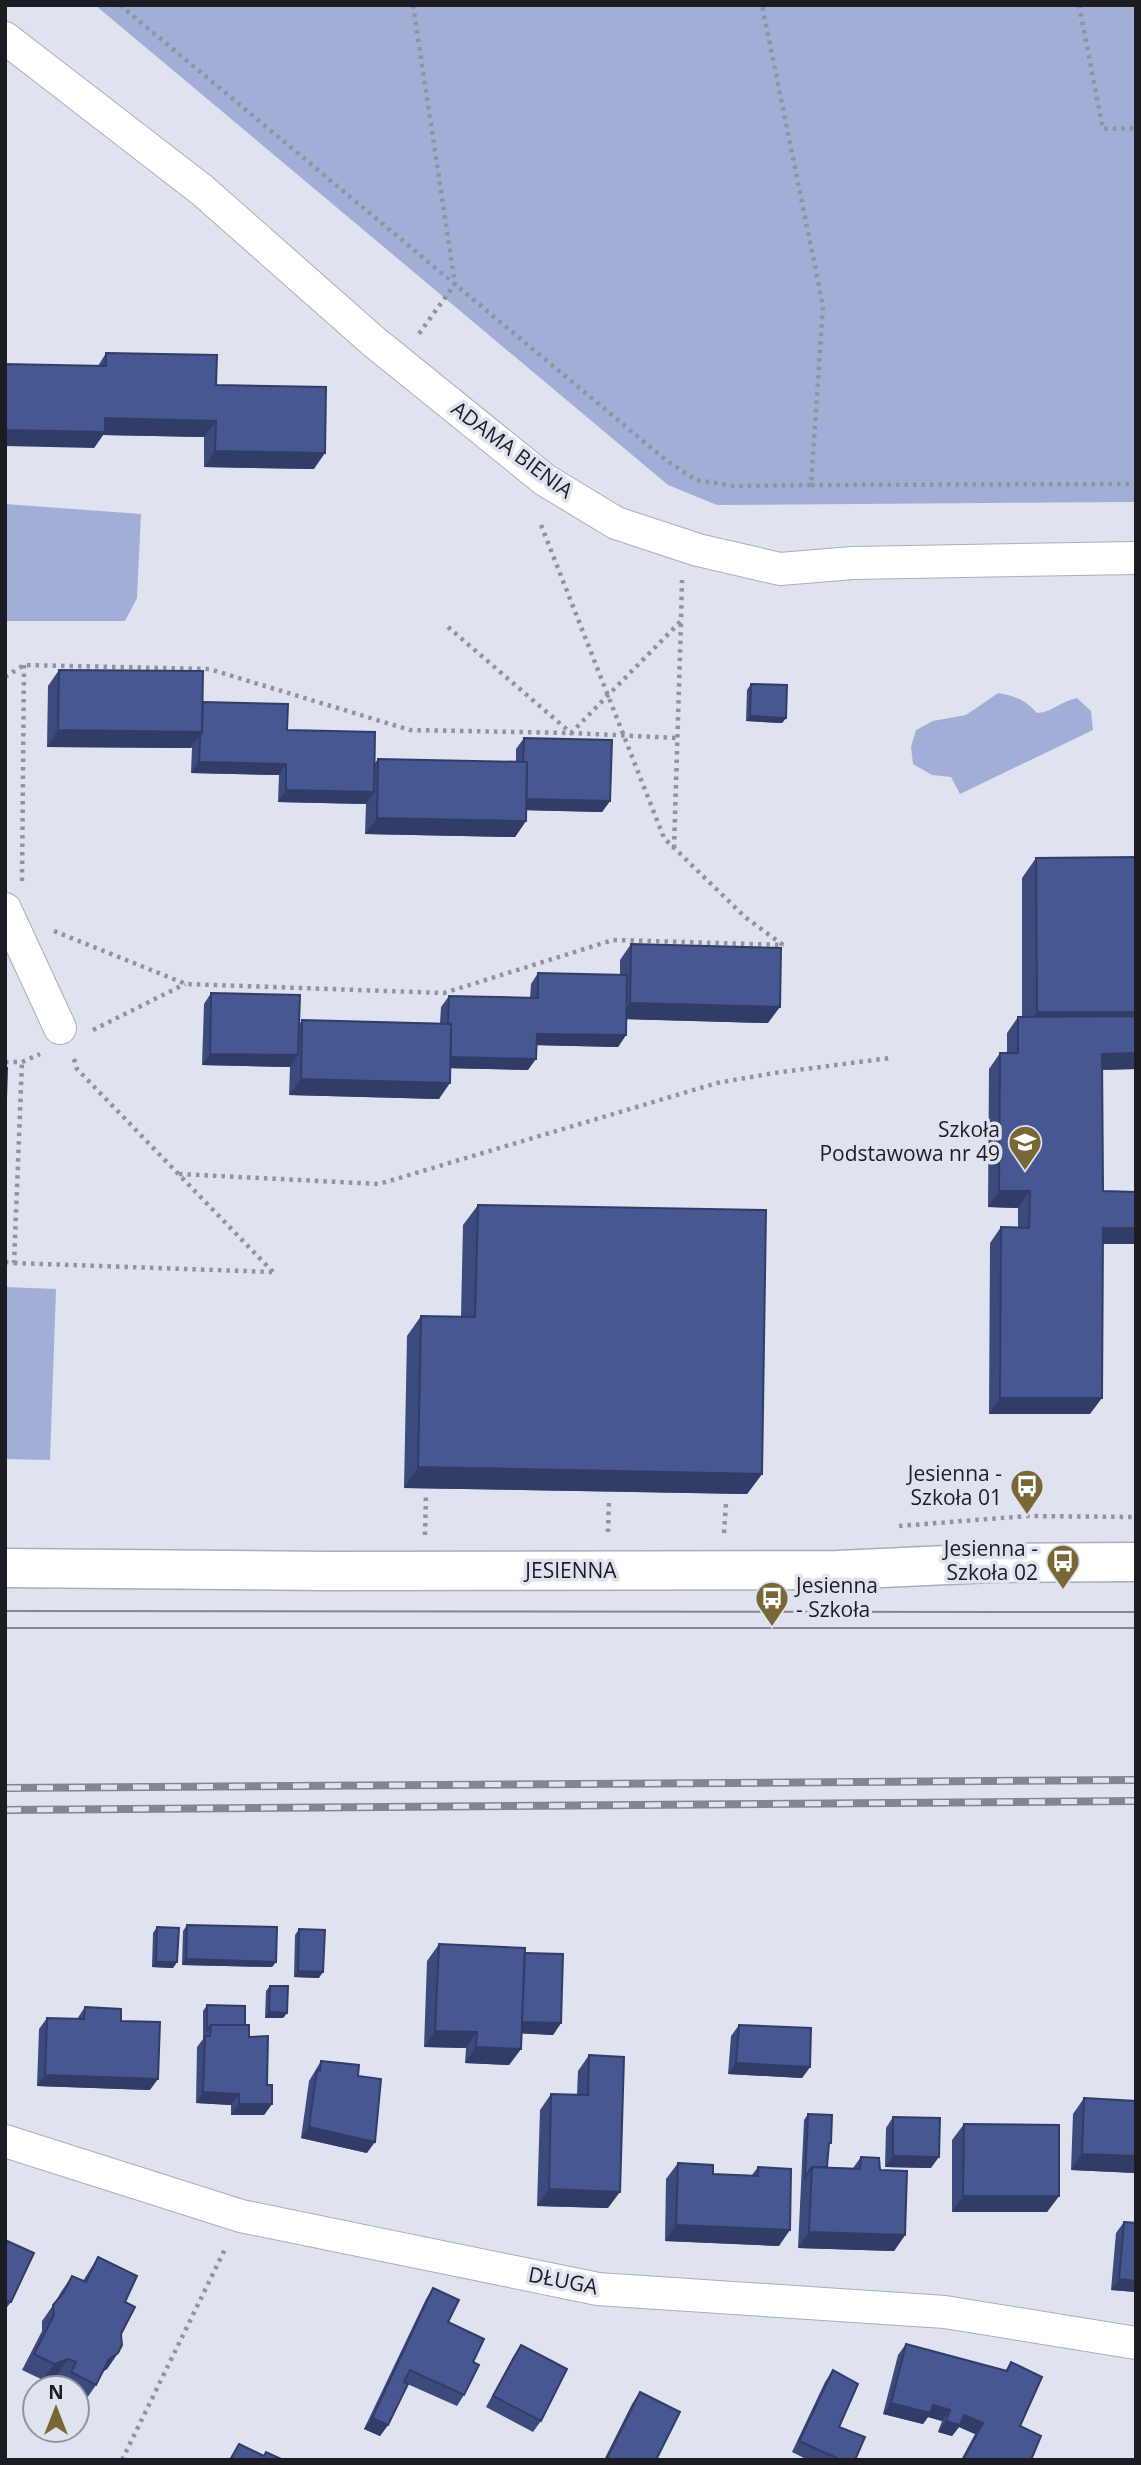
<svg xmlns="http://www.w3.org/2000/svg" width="1141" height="2465" viewBox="0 0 1141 2465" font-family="'Open Sans',sans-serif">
<rect width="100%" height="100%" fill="#dfe3ef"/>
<g fill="#a1afd7">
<polygon points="95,5 1136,5 1136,502 717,505 668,485"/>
<polygon points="5,504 141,514 137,598 125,621 5,621"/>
<path d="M998 693C1016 696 1025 700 1037 713 1053 712 1061 701 1077 698L1091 711 1093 730 960 794 951 777 932 775 913 764 911 747 916 730 933 721 966 715Z"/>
<polygon points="5,1287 56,1289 50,1460 5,1459"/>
</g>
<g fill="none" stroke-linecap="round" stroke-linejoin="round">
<defs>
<g id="street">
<polyline points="5,38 202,190 373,341 545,480 616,523 698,550 780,569 853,563 1136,558"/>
<polyline points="5,909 60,1028"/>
<polyline points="5,2141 241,2216 598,2289 945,2312 1136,2343"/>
</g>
<polyline id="secondary" points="5,1568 326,1571 838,1570 992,1563 1136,1562"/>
</defs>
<use href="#street" stroke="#a9aeb9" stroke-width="34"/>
<use href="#secondary" stroke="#a9aeb9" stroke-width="41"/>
<g stroke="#91949d" stroke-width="4.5" stroke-dasharray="3.5 5" stroke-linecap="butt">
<polyline points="120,5 667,461 696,480 734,486 811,485 823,306 762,5"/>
<polyline points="413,5 455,284 418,335"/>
<polyline points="1079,5 1103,129 1136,128"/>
<polyline points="811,485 1136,484"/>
<polyline points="541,525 664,838 745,917 783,945"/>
<polyline points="448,627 571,733 678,738"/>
<polyline points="5,677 24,665 209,669 410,730 571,733 681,621 682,580"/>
<polyline points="674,848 681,622"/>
<polyline points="22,881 24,665"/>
<polyline points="54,931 186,984 444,993 613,940 784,945"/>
<polyline points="93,1030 185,984"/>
<polyline points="74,1059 77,1069 273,1272"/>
<polyline points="5,1062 22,1062 40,1054"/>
<polyline points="179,1174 379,1184 717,1083 774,1073 890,1058"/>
<polyline points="5,1262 14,1263 22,1062"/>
<polyline points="14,1263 272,1272"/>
<polyline points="899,1526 1027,1516 1136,1517"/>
<polyline points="608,1532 609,1498"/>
<polyline points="724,1533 726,1503"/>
<polyline points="425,1535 426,1494"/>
<polyline points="122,2460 226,2247"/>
</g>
<use href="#street" stroke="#fff" stroke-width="32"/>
<use href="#secondary" stroke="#fff" stroke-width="38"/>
<g stroke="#83868e" stroke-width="2">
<polyline points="5,1611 1136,1612"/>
<polyline points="5,1628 1136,1628"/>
</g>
<defs>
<g id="rail">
<polyline points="5,1788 1136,1780"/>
<polyline points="5,1810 1136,1801"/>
</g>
</defs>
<use href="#rail" stroke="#83868e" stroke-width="8"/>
<use href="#rail" stroke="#dfe3ef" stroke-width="5" stroke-dasharray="16" stroke-linecap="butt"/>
</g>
<g fill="#3c4b7e">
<polygon points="106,353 216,385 314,469 204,467 204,437 103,435 94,448 98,366"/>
<polygon points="59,670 203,702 287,730 374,764 378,759 516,762 516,749 524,738 610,801 602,812 526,810 526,821 515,837 365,834 366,804 278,802 279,775 191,773 192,747 191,748 47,747 48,686"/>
<polygon points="751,684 786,718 782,723 746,721 747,690"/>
<polygon points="1136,857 1136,1069 1102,1070 1103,1191 1136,1192 1136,1244 1103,1244 1090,1414 989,1414 990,1243 1001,1227 1018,1228 1018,1208 988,1207 989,1069 1000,1053 1007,1053 1007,1033 1018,1017 1022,1017 1022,878 1036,858"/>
<polygon points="631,944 768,1023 626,1019 626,1035 618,1047 536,1045 528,1070 450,1068 439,1099 289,1095 290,1067 202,1065 204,1004 211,993 299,1025 302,1020 440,1023 441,1007 449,996 530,998 531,984 538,973 620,975 620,960"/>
<polygon points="478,1205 762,1474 747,1494 404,1488 407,1336 421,1316 461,1317 463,1225"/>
<polygon points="187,1925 276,1962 272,1967 182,1965 183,1931"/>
<polygon points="157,1927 177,1962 173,1968 152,1967 153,1933"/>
<polygon points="299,1929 319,1978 294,1977 295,1935"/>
<polygon points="439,1944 525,1953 561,2023 553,2035 521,2033 521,2049 509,2065 465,2063 466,2048 424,2047 427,1961"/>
<polygon points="270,1986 287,2013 283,2018 265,2018 266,1991"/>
<polygon points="207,2005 245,2025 267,2085 272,2104 264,2115 231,2115 231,2105 196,2103 197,2047 203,2039 203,2011"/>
<polygon points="85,2007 121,2021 150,2090 37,2086 39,2029 47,2018 77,2019"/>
<polygon points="739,2025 810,2067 802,2078 728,2074 731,2036"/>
<polygon points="589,2055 608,2208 537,2206 540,2110 551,2094 577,2095 578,2071"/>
<polygon points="321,2061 358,2076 367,2153 301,2138 309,2081"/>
<polygon points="1084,2098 1136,2101 1136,2173 1071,2170 1073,2114"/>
<polygon points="808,2114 828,2147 827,2167 853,2168 861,2157 880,2170 905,2235 894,2251 798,2248 804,2120"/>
<polygon points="893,2117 931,2168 885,2167 886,2128"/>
<polygon points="964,2124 1059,2196 1047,2212 952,2212 952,2140"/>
<polygon points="678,2163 713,2174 752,2175 758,2167 779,2246 665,2241 666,2179"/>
<polygon points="1124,2222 1136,2292 1111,2290 1116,2233"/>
<polygon points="5,2240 11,2302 5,2310"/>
<polygon points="98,2257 125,2302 118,2353 107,2369 102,2372 96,2385 85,2401 77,2397 77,2388 60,2388 65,2378 57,2375 43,2380 22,2370 42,2331 42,2321 56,2301 61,2292 72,2276 83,2281"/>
<polygon points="433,2288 448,2322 473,2362 464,2395 457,2406 405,2383 388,2425 380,2436 364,2429 426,2299"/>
<polygon points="906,2344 1005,2371 1011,2362 1020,2426 1031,2460 961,2460 975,2434 959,2427 952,2436 938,2432 942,2421 928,2417 923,2424 883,2414 898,2355"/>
<polygon points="521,2345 541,2421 533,2432 486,2407 513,2357"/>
<polygon points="833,2370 839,2427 855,2460 808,2460 792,2452 825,2382"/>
<polygon points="640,2392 656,2460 604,2460 632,2404"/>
</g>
<g fill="#313d66">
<polygon points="105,418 216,421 204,437 103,435 94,448 5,446 5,430"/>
<polygon points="215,451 325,453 314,469 204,467"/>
<polygon points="750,716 786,718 782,723 746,721"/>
<polygon points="58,730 202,732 191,748 47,747"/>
<polygon points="199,762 286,764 279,775 191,773"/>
<polygon points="286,790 374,792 366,804 278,802"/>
<polygon points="523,799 610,801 602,812 515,810"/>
<polygon points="377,818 526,821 515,837 365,834"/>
<polygon points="630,1003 780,1007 768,1023 619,1019"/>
<polygon points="1037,1012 1136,1012 1136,1018 1022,1033"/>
<polygon points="537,1034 626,1035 618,1047 529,1045"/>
<polygon points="1136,1053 1136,1069 1090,1070 1102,1054"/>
<polygon points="210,1054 298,1055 290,1067 202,1065"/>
<polygon points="447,1057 536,1059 528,1070 440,1068"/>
<polygon points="301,1079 450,1083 439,1099 289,1095"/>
<polygon points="999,1191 1030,1191 1018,1208 988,1207"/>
<polygon points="1103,1228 1136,1228 1136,1244 1091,1244"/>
<polygon points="1000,1398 1102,1398 1090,1414 989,1414"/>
<polygon points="418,1467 762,1474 747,1494 404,1488"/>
<polygon points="186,1959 276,1962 272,1967 182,1965"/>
<polygon points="156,1962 177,1962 173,1968 152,1967"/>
<polygon points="298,1971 323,1972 319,1978 294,1977"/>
<polygon points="269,2012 287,2013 283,2018 265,2018"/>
<polygon points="518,2021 561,2023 553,2035 511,2033"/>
<polygon points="435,2031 477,2032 466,2048 424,2047"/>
<polygon points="476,2047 521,2049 509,2065 465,2063"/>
<polygon points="736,2063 810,2067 802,2078 728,2074"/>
<polygon points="45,2075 158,2079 150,2090 37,2086"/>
<polygon points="203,2092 239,2094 231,2105 196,2103"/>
<polygon points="239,2104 272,2104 264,2115 231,2115"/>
<polygon points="309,2127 375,2142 367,2153 301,2138"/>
<polygon points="1082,2154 1136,2156 1136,2173 1071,2170"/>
<polygon points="893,2156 939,2157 931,2168 885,2167"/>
<polygon points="549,2189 620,2192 608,2208 537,2206"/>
<polygon points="963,2196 1059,2196 1047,2212 952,2212"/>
<polygon points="676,2225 790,2230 779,2246 665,2241"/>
<polygon points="809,2232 905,2235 894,2251 798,2248"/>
<polygon points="1119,2279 1136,2281 1136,2292 1111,2290"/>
<polygon points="118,2353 107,2369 98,2375 109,2359"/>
<polygon points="68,2359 57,2375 43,2380 54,2364"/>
<polygon points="891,2403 933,2405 950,2410 942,2421 928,2417 923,2424 883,2414"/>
<polygon points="964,2415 983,2423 975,2434 959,2427 952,2436 938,2432 946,2421"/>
<polygon points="372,2418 388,2425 380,2436 364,2429"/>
</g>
<g fill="#465792" stroke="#313d66" stroke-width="2">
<polygon points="106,353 217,355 216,385 326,387 325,453 215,451 216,421 105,418 105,432 5,430 5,364 106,366"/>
<polygon points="59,670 203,671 202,732 58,730"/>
<polygon points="751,684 787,685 786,718 750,716"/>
<polygon points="203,702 288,704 287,730 375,732 374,792 286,790 286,764 199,762 200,736 202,732"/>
<polygon points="524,738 612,740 610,801 526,799 527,762 523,762"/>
<polygon points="378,759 527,762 526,821 377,818"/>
<polygon points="1136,857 1136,1012 1037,1012 1036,858"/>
<polygon points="631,944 781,948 780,1007 630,1003"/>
<polygon points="538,973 627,975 626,1035 537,1034 536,1059 451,1057 451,1024 448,1024 449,996 538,998"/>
<polygon points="211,993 300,995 298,1055 210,1054"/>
<polygon points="1136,1016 1136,1053 1102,1054 1103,1191 1136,1192 1136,1228 1103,1228 1102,1398 1000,1398 1001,1227 1029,1228 1030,1191 999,1191 1000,1053 1018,1053 1018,1017"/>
<polygon points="302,1020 451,1024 450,1083 301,1079"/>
<polygon points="5,1068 7,1068 5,1127"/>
<polygon points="478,1205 766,1210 762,1474 418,1467 421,1316 475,1317"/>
<polygon points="187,1925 277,1927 276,1962 186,1959"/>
<polygon points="157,1927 179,1928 177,1962 156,1962"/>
<polygon points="299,1929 325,1930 323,1972 298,1971"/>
<polygon points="439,1944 525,1948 521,2049 476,2047 477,2032 435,2031"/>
<polygon points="525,1953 563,1954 561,2023 522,2022"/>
<polygon points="270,1986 288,1986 287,2013 269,2012"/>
<polygon points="207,2005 245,2006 245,2025 211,2025 207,2030"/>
<polygon points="85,2007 121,2009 121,2021 160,2022 158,2079 45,2075 47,2018 84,2019"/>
<polygon points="211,2025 249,2025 249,2037 268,2036 267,2085 272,2085 272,2104 239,2104 239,2094 203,2092 205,2036 210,2036"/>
<polygon points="739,2025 811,2028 810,2067 736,2063"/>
<polygon points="589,2055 624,2057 620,2192 549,2189 551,2094 588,2095"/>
<polygon points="321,2061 359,2065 358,2076 381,2079 375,2142 309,2127 317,2070 320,2071"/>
<polygon points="1084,2098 1136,2101 1136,2156 1082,2154"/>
<polygon points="808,2114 832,2115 831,2143 829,2143 827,2167 812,2167 805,2177"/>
<polygon points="893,2117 940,2118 939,2157 893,2156"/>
<polygon points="964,2124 1059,2125 1059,2196 963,2196"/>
<polygon points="861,2157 879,2158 880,2170 907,2171 905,2235 809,2232 812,2167 860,2169"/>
<polygon points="678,2163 713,2165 713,2174 758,2176 758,2167 791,2169 790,2230 676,2225"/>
<polygon points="1124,2222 1136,2223 1136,2281 1119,2279"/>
<polygon points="5,2240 34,2253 11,2302 5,2300"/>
<polygon points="98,2257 137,2276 125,2302 135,2307 121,2334 122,2345 118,2353 109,2359 96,2385 71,2372 76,2362 68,2359 54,2364 34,2354 54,2315 53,2305 64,2292 72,2276 86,2282"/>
<polygon points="433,2288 459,2300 448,2322 484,2339 473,2362 479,2365 464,2395 410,2370 404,2382 408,2384 388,2425 372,2418"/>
<polygon points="906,2344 1007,2371 1011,2362 1042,2377 1020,2426 1041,2436 1031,2460 968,2460 964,2458 983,2423 964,2415 960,2425 946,2421 950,2410 933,2405 930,2413 891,2403"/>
<polygon points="521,2345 567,2369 541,2421 493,2396"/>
<polygon points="833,2370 858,2384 839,2427 865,2437 855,2460 841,2460 799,2441"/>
<polygon points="640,2392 680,2412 656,2460 606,2460"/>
<polygon points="239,2444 264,2456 266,2452 281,2459 230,2460"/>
</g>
<defs>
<symbol id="school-pin" viewBox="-11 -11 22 30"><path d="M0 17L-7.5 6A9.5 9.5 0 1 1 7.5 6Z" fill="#796735" stroke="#dfe3ef"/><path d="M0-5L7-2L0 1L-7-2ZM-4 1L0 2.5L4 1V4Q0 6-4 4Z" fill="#fff"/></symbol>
<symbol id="bus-pin" viewBox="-11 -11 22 30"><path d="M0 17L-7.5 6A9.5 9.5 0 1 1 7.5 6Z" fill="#796735" stroke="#dfe3ef"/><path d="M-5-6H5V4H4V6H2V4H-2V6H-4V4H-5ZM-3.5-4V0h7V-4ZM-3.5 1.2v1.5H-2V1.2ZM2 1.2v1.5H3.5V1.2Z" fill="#fff"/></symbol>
</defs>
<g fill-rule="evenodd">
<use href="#school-pin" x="1006" y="1123" width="38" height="52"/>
<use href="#bus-pin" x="1008" y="1467" width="38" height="52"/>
<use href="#bus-pin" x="1044" y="1542" width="38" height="52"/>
<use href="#bus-pin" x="753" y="1579" width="38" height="52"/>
</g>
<g text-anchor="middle" stroke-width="7" stroke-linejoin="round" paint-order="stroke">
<g font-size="21" fill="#1c1d22" stroke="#dfe3ef">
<text transform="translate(512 450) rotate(37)" y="7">ADAMA BIENIA</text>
<text x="571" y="1578">JESIENNA</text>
<text transform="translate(563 2281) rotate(11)" y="7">DŁUGA</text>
</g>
<g font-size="21" fill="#1c1d22" stroke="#dfe3ef" text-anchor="end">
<text x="1000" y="1137">Szkoła<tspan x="1000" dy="24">Podstawowa nr 49</tspan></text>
<text x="1002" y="1481">Jesienna -<tspan x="1002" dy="24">Szkoła 01</tspan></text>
<text x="1038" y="1556">Jesienna -<tspan x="1038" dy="24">Szkoła 02</tspan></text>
<text x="796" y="1593" text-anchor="start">Jesienna<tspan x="796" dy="24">- Szkoła</tspan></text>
</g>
</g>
<rect width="1141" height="2465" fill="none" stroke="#1c1d22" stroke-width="14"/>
<g transform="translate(56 2409)"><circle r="33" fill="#dfe3ef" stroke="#91949d" stroke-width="2"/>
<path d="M0-5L12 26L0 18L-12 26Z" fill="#796735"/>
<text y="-10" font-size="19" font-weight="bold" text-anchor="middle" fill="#1c1d22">N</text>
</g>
</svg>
